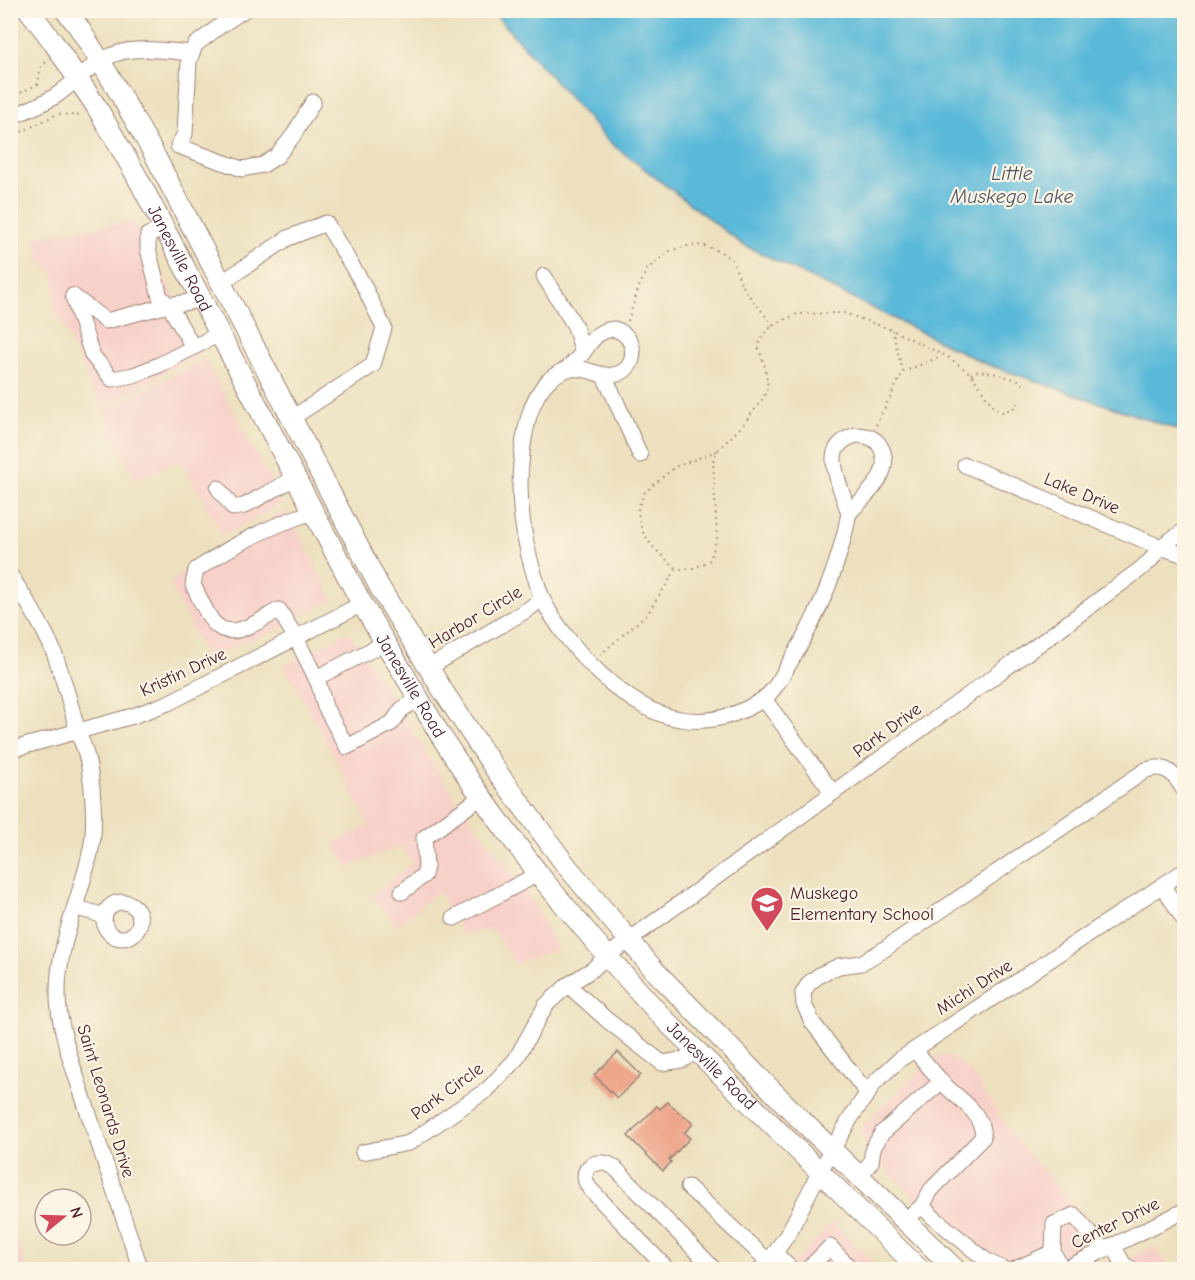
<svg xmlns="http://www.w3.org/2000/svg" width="1195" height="1280" viewBox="0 0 1195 1280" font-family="'Comic Neue',sans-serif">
<rect width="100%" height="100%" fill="#fcf5e5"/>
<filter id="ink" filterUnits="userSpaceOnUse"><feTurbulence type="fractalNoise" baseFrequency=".0167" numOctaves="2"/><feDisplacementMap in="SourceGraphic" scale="12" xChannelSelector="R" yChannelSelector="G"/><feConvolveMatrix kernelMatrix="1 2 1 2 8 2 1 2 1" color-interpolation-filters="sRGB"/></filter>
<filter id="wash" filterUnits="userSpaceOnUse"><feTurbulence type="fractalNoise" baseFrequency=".008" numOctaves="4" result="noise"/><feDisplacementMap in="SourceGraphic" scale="24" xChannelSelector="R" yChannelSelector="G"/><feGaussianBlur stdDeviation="1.35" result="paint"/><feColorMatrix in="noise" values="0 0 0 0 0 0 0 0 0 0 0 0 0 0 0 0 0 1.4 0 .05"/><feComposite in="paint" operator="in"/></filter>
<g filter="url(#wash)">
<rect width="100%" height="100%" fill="#ece0be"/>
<g fill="#f7d1c9">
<polygon points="134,221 154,255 202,352 101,408 55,309 54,273 39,261 35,237"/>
<polygon points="205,358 283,504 222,536 180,459 135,481 102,412"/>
<polygon points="287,510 333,600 280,629 206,658 170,584 201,557"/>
<polygon points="349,632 456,799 532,901 558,949 515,964 492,929 462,935 438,891 398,926 371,896 412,863 400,846 348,868 333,843 369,826 334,756 284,665"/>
<polygon points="948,1055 973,1074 1015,1139 1104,1239 1039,1269 986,1269 867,1151 860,1128 935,1056"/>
<polygon points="832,1222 880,1269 787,1270"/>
<polygon points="10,1224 11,1224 27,1269 11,1269"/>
<polygon points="1154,1246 1170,1269 1105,1270"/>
</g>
<polygon fill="#5ab9d9" stroke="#526c82" stroke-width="1.5" points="492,11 1184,11 1184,432 986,364 742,244 608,141"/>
<g id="blocks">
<g fill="#eea489">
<polygon points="618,1052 641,1075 617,1098 594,1075"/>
<polygon points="668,1102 684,1117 685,1116 693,1124 684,1133 690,1138 669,1160 671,1162 663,1171 628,1136 657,1106 660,1109"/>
</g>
</g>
</g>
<g filter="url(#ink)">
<use href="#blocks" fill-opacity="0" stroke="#9b8074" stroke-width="1.5"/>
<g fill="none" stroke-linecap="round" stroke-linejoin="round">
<defs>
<g id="minor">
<polyline points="244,10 220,26 195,45 189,61 185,134 178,146 242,169 263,165 277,156 293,136 313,102"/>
<path d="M10 117C26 111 43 104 57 95 78 80 96 58 122 52 145 47 170 51 192 53"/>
<polyline points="164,229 148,235 148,249 160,297 169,305 201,300"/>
<polyline points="544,276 575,326 583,353"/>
<polyline points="221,283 288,238 326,223 363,284 384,328 373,365 292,418"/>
<polyline points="73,296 92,355 112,379 134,375 159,365 219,334"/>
<polyline points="73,296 106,321 169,305 193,347"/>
<path d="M614 329C638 335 640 371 613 375 604 377 595 372 586 370 580 368 573 369 567 369 573 363 579 357 584 351 594 338 597 331 614 329Z"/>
<path d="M567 369C560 372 553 376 548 381 530 399 525 429 522 453 517 494 522 535 534 574 537 582 539 592 543 600 566 646 627 711 680 719 708 724 737 716 762 700 774 692 782 676 789 664 818 617 839 567 849 513"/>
<polyline points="603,375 611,390 640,455"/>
<path d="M856 435C866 435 875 437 880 446 896 472 865 496 849 513 844 499 833 471 834 457 835 445 846 438 856 435Z"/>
<polyline points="965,465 1160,547 1184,555"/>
<polyline points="218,488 233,508 244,506 295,478"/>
<path d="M313 512C272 525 232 545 196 570L193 585C198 594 207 616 214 623 232 643 261 619 279 610L296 638 314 674 319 685 325 707 347 747 392 723 402 709 419 699"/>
<path d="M10 575C26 599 42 624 53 650 63 676 70 702 77 729 79 737 84 745 86 754 93 779 96 824 91 849 81 898 57 944 58 995 58 1017 65 1040 71 1061L141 1270"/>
<polyline points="428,668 527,610 542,599"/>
<polyline points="316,678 385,643"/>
<polyline points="764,699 833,793"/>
<polyline points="10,750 133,716 168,703 362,604"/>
<polyline points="1163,886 1184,920"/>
<polyline points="402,892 424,875 426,867 424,838 481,797"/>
<circle cx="122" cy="920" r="18"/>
<polyline points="75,907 104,916"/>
<polyline points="454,918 538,874"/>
<polyline points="568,985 607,1020 662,1063 682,1060 697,1051"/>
<path d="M868 1094 812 1022 804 1004 803 993 809 983 821 974 839 966 861 963 883 950 1146 770C1166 763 1174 774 1184 790"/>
<polyline points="363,1152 409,1143 488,1089 516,1059 546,1005 568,985 593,969 607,956 1039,644 1138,571 1150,561 1160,547 1184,531"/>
<polyline points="859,1177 871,1162 873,1148 882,1133 942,1081"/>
<polyline points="688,1187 768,1261"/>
<polyline points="922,1206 933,1217 987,1261 1005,1270"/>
<path d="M905 1221 922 1206 931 1190 983 1137C982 1113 964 1103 949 1089 936 1077 926 1062 914 1050"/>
<polyline points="1113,1245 1124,1265 1134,1270"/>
<polyline points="1053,1252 1054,1224 1074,1215 1104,1250"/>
<polyline points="775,1253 792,1270"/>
<path d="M668 1270 590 1189C575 1168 598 1155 615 1168L715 1270"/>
<polyline points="760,1270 775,1253 789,1232 820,1171 850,1119 875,1082 899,1060 1184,871"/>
<polyline points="807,1270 830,1247 852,1270"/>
<polyline points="1013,1270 1053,1252 1063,1270 1184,1211"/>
</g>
<g id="major">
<path id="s1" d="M29 10 53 42 96 106 135 173 362 604 441 736 470 781 507 832 545 882 607 956 662 1017 920 1270"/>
<polyline points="65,10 78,26 113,82 153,152 380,588 443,691 495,769 565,864 655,971 798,1117 956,1270"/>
</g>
</defs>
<use href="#minor" stroke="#9b8074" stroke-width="17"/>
<use href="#major" stroke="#9b8074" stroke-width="22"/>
<g stroke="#9b8074" stroke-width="2" stroke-dasharray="1.5 4.5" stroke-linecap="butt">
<polyline points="10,98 38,84 41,66 47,62"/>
<polyline points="10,136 19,133 57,114 83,116"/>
<polyline points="628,321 638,289 647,269 670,251 686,246 703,245 721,252 733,261 740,281 747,293 773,325"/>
<polyline points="903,372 942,356"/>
<polyline points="971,374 978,371 993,373 1018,380 1026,387"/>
<polyline points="876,425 903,372 892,330"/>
<polyline points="717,451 675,467 645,492 638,508 639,520 643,532 651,545 674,567 680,569 695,568 710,560 717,538 713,461 717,451 743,425 764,397 768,387 765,367 759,349 760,340 765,333 773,325 797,314 844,313 892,330 948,357 971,374 994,408 1003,412 1015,407 1020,400"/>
<polyline points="600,655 648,613 677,568"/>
</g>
<use href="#minor" stroke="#fff" stroke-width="15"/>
<use href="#major" stroke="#fff" stroke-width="20"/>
</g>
</g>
<defs>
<symbol id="school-pin" viewBox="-11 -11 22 30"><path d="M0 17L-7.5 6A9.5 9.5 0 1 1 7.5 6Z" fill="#d1495b" stroke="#fcf5e5"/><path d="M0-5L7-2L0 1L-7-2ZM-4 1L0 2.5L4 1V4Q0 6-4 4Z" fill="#fff"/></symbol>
</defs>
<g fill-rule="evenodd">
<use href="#school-pin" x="748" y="884" width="38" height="52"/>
</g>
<g text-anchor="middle" stroke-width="4.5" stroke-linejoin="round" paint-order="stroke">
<g font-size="18" fill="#4a1f2b" stroke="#fcf5e5">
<text dy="6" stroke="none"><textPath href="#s1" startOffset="291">Janesville Road</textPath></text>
<text transform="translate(1082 493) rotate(23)" y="6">Lake Drive</text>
<text transform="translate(475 617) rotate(-31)" y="6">Harbor Circle</text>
<text transform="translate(183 672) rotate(-25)" y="6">Kristin Drive</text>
<text dy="6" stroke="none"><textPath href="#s1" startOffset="777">Janesville Road</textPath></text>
<text transform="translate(887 730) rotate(-36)" y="6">Park Drive</text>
<text transform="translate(974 987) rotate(-33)" y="6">Michi Drive</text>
<text dy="6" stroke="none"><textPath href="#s1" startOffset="1263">Janesville Road</textPath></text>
<text transform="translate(447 1091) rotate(-36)" y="6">Park Circle</text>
<text transform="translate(106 1101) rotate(73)" y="6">Saint Leonards Drive</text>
<text transform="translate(1115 1223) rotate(-26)" y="6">Center Drive</text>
</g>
<g font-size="18" fill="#4a1f2b" stroke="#fcf5e5" text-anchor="start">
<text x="790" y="899">Muskego<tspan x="790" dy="21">Elementary School</tspan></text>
</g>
<g font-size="20" font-style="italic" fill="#505568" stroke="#fcf5e5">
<text x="1012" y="180">Little<tspan x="1012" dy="23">Muskego Lake</tspan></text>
</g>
</g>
<rect width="1195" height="1280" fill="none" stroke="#fcf5e5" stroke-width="36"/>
<g transform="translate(63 1217) rotate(71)"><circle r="28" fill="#fcf5e5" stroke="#b59f9b" stroke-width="1.5"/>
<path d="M0-4.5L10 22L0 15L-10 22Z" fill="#d1495b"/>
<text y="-9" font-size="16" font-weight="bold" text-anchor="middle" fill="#4a1f2b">N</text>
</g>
</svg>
